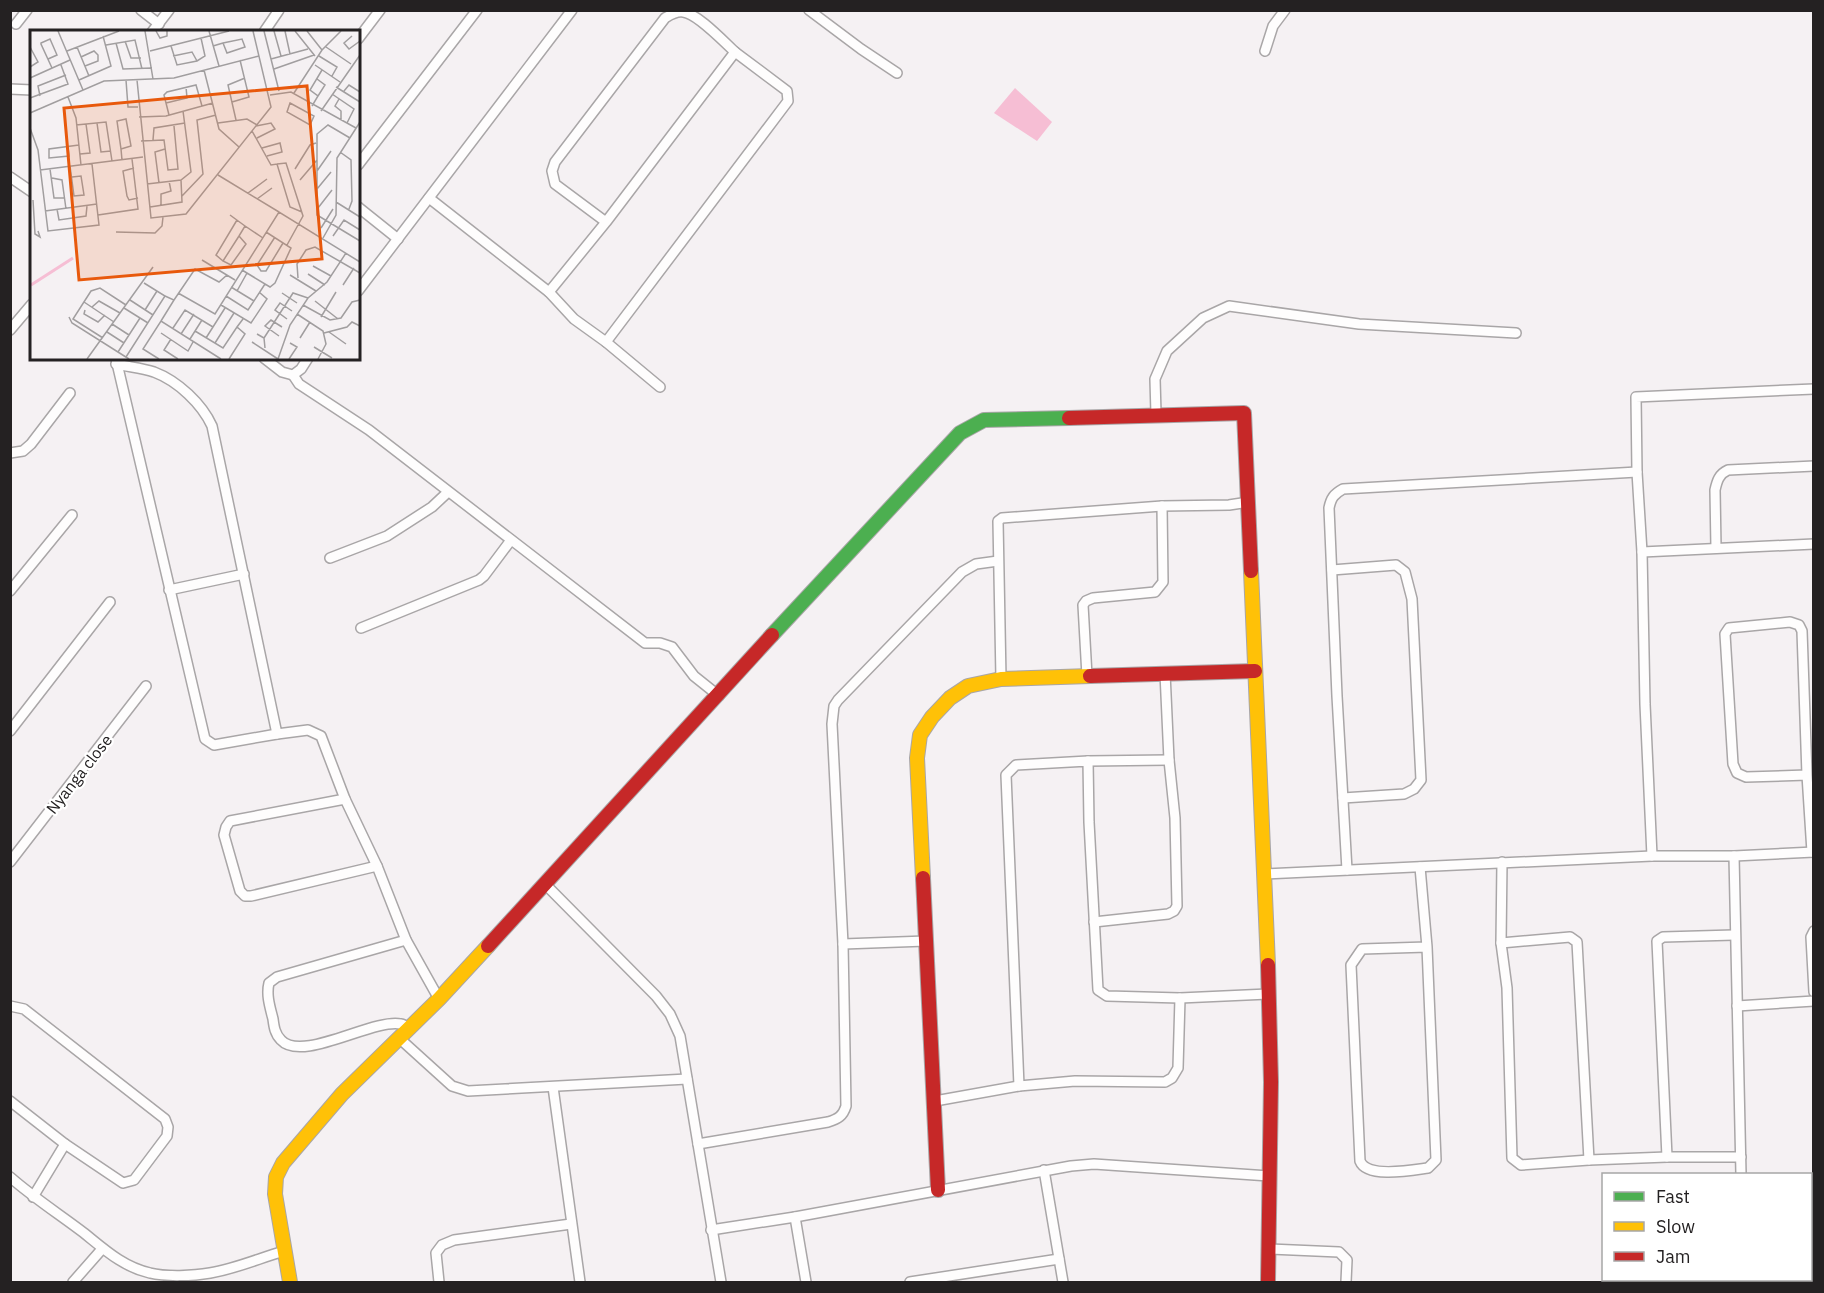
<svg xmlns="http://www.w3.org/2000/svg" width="1824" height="1293" viewBox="0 0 1824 1293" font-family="'IBM Plex Sans',sans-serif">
<rect width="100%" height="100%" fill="#f5f1f3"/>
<polygon fill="#f6bed4" points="1015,88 1052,122 1037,141 994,113"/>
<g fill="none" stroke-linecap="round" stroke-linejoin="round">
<defs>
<g id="street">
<polyline points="141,10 159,24"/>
<polyline points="809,10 861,49 897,73"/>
<polyline points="16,24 27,10"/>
<polyline points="152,32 169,10"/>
<polyline points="264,32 279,10"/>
<polyline points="358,39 380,10"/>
<polyline points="1265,51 1273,26 1285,10"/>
<polyline points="10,89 32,90"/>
<polyline points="358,165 477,10"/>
<polyline points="10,177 32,192"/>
<path d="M429 198 549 292 606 222 735 52C724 42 697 13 683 12 676 11 670 15 665 18L555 162 552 171 555 184 606 222"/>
<polyline points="358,207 398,239"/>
<polyline points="358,291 572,10"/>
<polyline points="549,292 574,319 606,342 660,387"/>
<polyline points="10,330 32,304"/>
<polyline points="606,342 788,101 787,91 735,52"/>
<polyline points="264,358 282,372 293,375 301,369 308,358"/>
<polyline points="116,359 205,739 214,745 277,734"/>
<path d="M116 364C129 367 142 368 154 372 178 381 202 404 212 426L277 734 308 730 321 736 345 799 377 866 406 940 439 999"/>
<polyline points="293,375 299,384 369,430 645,643 660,643 672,647 694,676 719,696"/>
<polyline points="1156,414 1155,379 1167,351 1203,318 1229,306 1359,324 1516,333"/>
<polyline points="10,453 23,451 31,444 70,393"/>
<path d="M1716 548 1715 490C1717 481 1719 474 1728 470L1814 466"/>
<polyline points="1642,552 1814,544"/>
<polyline points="330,558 387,536 432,507 448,492"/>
<polyline points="1332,570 1396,565 1405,572 1412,599 1421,780 1414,789 1404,794 1343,798"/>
<polyline points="169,590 244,574"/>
<polyline points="10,591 72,515"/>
<polyline points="361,628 479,580 484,576 511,540"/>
<polyline points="1087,676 1083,605 1086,601 1093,598 1155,592 1163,582 1162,506"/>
<polyline points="1001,679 998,521 1002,518 1162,506 1229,505 1242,503 1249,499"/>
<polyline points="10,731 110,602"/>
<polyline points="1088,761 1169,760"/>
<polyline points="1807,775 1746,777 1737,773 1733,764 1725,634 1729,628 1790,622 1799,625 1802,631 1807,775 1812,852"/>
<polyline points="345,799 230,821 226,827 224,835 240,891 245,896 251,896 377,866"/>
<polyline points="1652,856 1645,704 1642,552 1637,472 1636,397 1814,389"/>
<polyline points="1734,856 1741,1174"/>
<polyline points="10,862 146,686"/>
<polyline points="1502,862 1501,943 1507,988 1512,1158 1521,1165 1589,1160 1667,1157 1741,1157"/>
<path d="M1420 867 1427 947 1436 1160 1428 1168C1413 1170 1367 1179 1360 1161L1351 965 1362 949 1427 947"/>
<path d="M1347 870 1337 696 1329 508C1331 498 1334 494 1343 489L1637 472"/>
<polyline points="1265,874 1652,856 1734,856 1814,852"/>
<polyline points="545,884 656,996 670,1014 680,1036 721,1282"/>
<polyline points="1094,922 1168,914 1174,911 1177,906 1175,818 1169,760 1165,673"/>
<polyline points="1814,931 1811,937 1814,992"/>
<path d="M406 940 277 977 269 983C266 995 270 1007 273 1019 274 1027 275 1034 281 1040 302 1063 373 1018 401 1024 404 1024 406 1027 409 1029"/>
<polyline points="1501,943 1570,937 1577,942 1589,1160"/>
<polyline points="843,944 926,941"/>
<polyline points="10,1006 24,1009 165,1119 168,1127 167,1136 134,1180 123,1183 65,1144 10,1101"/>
<polyline points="1737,1006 1814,1001"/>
<polyline points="399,1038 452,1086 468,1091 687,1079"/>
<polyline points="1019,1086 1006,775 1016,765 1088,761 1089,822 1098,990 1107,996 1180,998 1268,994"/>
<polyline points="553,1087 580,1282"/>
<polyline points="935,1101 1019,1086 1075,1081 1165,1082 1172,1078 1178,1068 1180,998"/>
<path d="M698 1144 828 1122C838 1119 843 1116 846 1106L843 944 832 724 834 706 838 700 962 572 976 564 998 561"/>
<polyline points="1667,1157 1657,941 1663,937 1734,935"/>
<polyline points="1044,1170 1063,1282"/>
<path d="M10 1177C34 1198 59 1214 84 1233 104 1249 123 1267 150 1273 166 1277 193 1276 210 1273 235 1269 260 1258 284 1251"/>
<polyline points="33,1197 65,1144"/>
<polyline points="795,1217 806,1282"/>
<polyline points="711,1230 795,1217 1071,1166 1094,1164 1269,1176"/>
<polyline points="1269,1249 1339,1252 1347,1260 1346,1282"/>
<polyline points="1760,1280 1761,1282"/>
<polyline points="73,1282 102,1249"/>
<polyline points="439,1282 436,1253 442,1245 454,1240 571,1224"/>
<polyline points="910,1282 1059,1259"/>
</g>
<polyline id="fast" points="772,635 960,433 984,420 1069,418"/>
<g id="slow">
<polyline points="1251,571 1268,965"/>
<polyline points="923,878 917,758 920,735 932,717 950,698 968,686 1001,679 1090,676"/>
<polyline points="290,1282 275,1194 276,1177 283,1163 342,1094 439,999 488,946"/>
</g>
<g id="jam">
<polyline points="1069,418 1244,413 1251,571"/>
<polyline points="1090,676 1255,671"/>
<polyline points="923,878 938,1190"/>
<polyline points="488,946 772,635"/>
<polyline points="1268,965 1271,1082 1268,1282"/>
</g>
</defs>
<use href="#street" stroke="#a9a6a7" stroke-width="12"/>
<use href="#fast" stroke="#a9a6a7" stroke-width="16"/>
<use href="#slow" stroke="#a9a6a7" stroke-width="16"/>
<use href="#jam" stroke="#a9a6a7" stroke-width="16"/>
<use href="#street" stroke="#fefdfd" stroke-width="9"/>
<use href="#fast" stroke="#4caf50" stroke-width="14"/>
<use href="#slow" stroke="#ffc107" stroke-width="14"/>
<use href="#jam" stroke="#c62828" stroke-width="14"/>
</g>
<g text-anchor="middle" stroke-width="4.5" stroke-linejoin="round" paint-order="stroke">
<g font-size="16" fill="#242122" stroke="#fff">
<text transform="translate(79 774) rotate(-52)" y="6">Nyanga close</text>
</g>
</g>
<g transform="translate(30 30)">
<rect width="330" height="330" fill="#f5f1f3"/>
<path fill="none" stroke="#f6bed4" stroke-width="3" d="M1 255 43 228"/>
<path fill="none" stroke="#a19e9f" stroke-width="1.5" d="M28 1 53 60M115 1 123 49M126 1 130 8 137 6V1M179 1 189 36M234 1 249 61M244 1 251 26M255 1 260 24M265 1 285 26M277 1 292 20M322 6 314 13 319 19 330 11M95 11 101 28H111M86 13 93 39 122 38M76 15 105 10 112 39M141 16 147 35 167 31 175 26 171 8M183 16 193 13 212 9 215 17 197 23 193 13M0 17 8 32 0 37M47 17 59 46M296 17 321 34M37 21 89 1M120 21 199 1M143 26 162 22 167 31M289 26 307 37 302 46M51 27 64 21 68 25V31L55 36M18 29 27 25 20 9 11 13V14L22 38M241 29 278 19M285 35 310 52M244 39 284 25M174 40 189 99 209 117M0 48 40 30M287 49 295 55 288 66M49 50 81 36 73 6M96 50 98 77H108M107 50 121 188 156 184 241 77 223 1M306 57 330 72M314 61 319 55 330 62M264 63 292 20 311 1M302 64 324 79 317 93M240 65 261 62 326 98M10 66 8 56 36 45M38 67 46 88 51 135M0 68 38 54 31 35M309 69 305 76 311 81V90M202 72 219 67 210 30M136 73 157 68 156 57M260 73 284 86 280 95 257 82ZM282 76 288 66 280 60 292 40M291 81 330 25M0 83 74 51 144 48 229 26M139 85 134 65 137 62 166 55 172 76M109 87 136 86 183 73M206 90 198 55 215 48M67 93 71 122 81 121M188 93 217 89 227 95M46 95 76 92 82 131M226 96 241 93 245 99 227 108M0 98 8 120 18 201 69 195 62 134M222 101 241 135 247 134 260 177 272 182M320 108 298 95 287 104V185L330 211M123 110 124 98 155 93M111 111 134 110 138 140 148 139 144 96M38 117 39 126 19 128V119L49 115M232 118 250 113 252 122 237 126M91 119 101 116 96 89 87 91 91 119 92 130M310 122 321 130 322 171 319 179M50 124 60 123 56 94M247 134 256 133 273 186 257 215M40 136 44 166 54 165 51 146 42 147M104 138 93 141 97 166 99 170 108 168M20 139 24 168H34M265 139 280 115 286 113M10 140 113 127M287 141 301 121M188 145 249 182M22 148 32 150 36 179M270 150 287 130M129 153 125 122 135 119M117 154 151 150 161 142 153 81M287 159 301 142M218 163 237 149M152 166 173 144 167 90 186 85M227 169 242 158M3 170 5 204 10 207 8 201M306 172 330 187M131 175V164L141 161 139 151M120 177 152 172 151 150M288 178 302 160M27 179 29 190 56 186 57 176M15 181 67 174M68 185 108 179 102 129M200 185 215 196M291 198 303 179M86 202 125 203 132 196 133 187M209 206 216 214 201 235 193 231 209 206 215 196 233 208M303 206 314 190 330 200M245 207 227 235 231 241H236L253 213M293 208 306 185 307 128 330 92M172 230 205 250M193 231 186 225 207 190M283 236 301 246M212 240 240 257 245 253 261 218 236 202M278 244 295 255M260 245 286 261M268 248 267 234 276 220 285 217 330 243M313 255 324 238M201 257 224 271M207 261 217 243M148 263 185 284 249 182 330 232M252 263 267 273M196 266 218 280 235 254M100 270 123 285M144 270 165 239 189 252 197 245M285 271 308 289M54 272 84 292M191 275 221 293 237 269 229 262M273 275 300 290 311 288 322 272 330 270M62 277 69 271 90 283M94 278 118 293M55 280 54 284 68 292 75 285M115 280 127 261M267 284 293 301 296 314 288 329M39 287 42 293 99 329M291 287 306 262M257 289 245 280 250 273 262 281M131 291 144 270 135 266M82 294 99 305M143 298 155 280 183 297M165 301 193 318 207 297M77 302 94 313M299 302 316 314M131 303 158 321 163 312M294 303 317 297 322 292 330 296M151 304 164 284M227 304 234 308 235 318M249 306 235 296 241 290 252 297M73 308 43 289 61 261 70 258 96 275M176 308 195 278M234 308 263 263 278 268M270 308 280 292M141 309 134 320 148 329M160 309 172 290M222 312 248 329M185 313 204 283M284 317 302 328M88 322 110 288M96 327 135 266 114 253M57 329 123 237M129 329 113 319 131 291 191 329M199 329 215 304 207 297 213 289M248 329 260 295 278 268 297 252 316 223M259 329 267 317 260 313"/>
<path fill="#e8590c" fill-opacity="0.15" stroke="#e8590c" stroke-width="3" d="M277 56 292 229 49 250 34 78Z"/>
<rect width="330" height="330" fill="none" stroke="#242122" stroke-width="3"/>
</g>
<rect width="1824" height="1293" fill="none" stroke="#242122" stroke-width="24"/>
<rect x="1602" y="1173" width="210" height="108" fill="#ffffff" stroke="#a7a6a7" stroke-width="1.5"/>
<rect x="1614" y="1192" width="30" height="9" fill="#4caf50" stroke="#a7a6a7" stroke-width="1.5"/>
<text x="1656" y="1203" font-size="18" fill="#242122">Fast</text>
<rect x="1614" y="1222" width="30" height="9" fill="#ffc107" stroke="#a7a6a7" stroke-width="1.5"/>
<text x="1656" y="1233" font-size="18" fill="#242122">Slow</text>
<rect x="1614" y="1252" width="30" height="9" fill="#c62828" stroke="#a7a6a7" stroke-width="1.5"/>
<text x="1656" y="1263" font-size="18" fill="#242122">Jam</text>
</svg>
